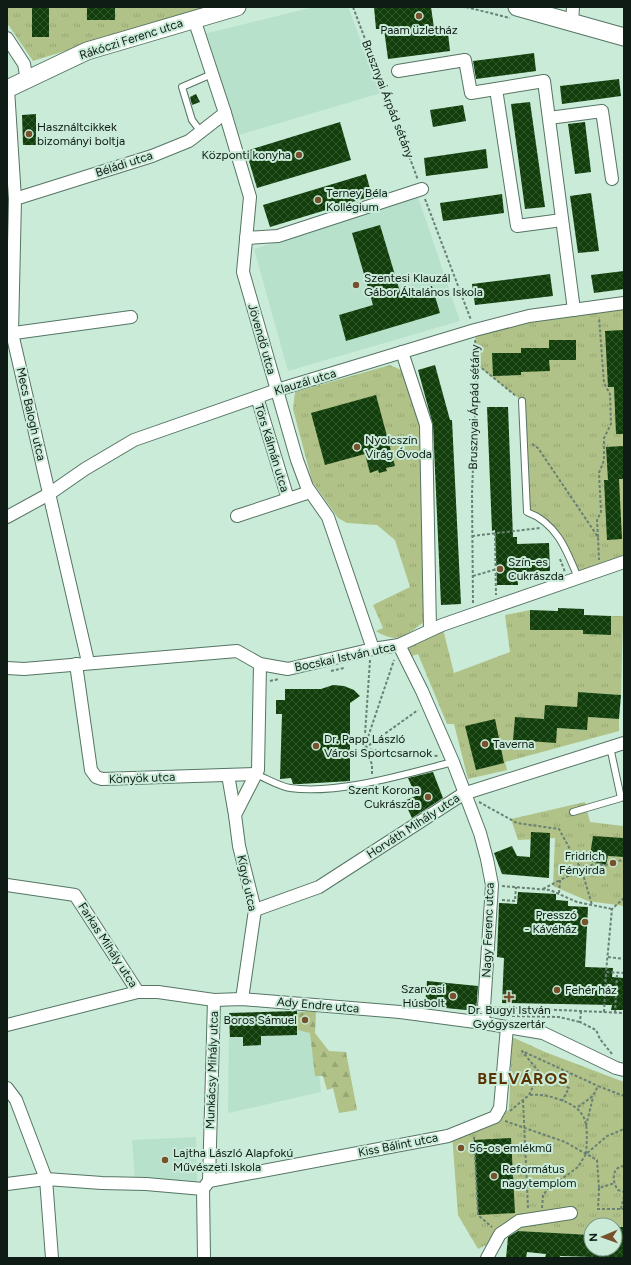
<svg xmlns="http://www.w3.org/2000/svg" width="631" height="1265" viewBox="0 0 631 1265" font-family="Figtree,sans-serif">
<defs>
<pattern id="grass-tufts" width="24" height="20" patternUnits="userSpaceOnUse"><rect width="24" height="20" fill="#b0c287"/><path d="M3 7l-1-3M5 7V3M7 7l1-3M15 17l-1-3M17 17v-4M19 17l1-3" fill="none" stroke="#96a674"/></pattern>
<pattern id="forest-firs" width="22" height="20" patternUnits="userSpaceOnUse"><rect width="22" height="20" fill="#b0c287"/><path d="M5 1l3.5 6h-7zM16 11l3.5 6h-7z" fill="#96a674"/></pattern>
<pattern id="building-cross-hatch" width="8" height="8" patternUnits="userSpaceOnUse"><rect width="8" height="8" fill="#113e0b"/><path d="M0 0l8 8M0 8l8-8" fill="none" stroke="#32572e"/></pattern>
</defs>
<rect width="100%" height="100%" fill="#c9ebd8"/>
<g fill="#b7e1ca">
<polygon points="314,7 348,7 381,93 239,135 204,34"/>
<polygon points="418,197 460,321 288,371 254,249"/>
<polygon points="316,1010 315,1033 321,1092 228,1113 229,1013"/>
<polygon points="196,1137 197,1182 135,1181 132,1140"/>
</g>
<g fill="url(#grass-tufts)">
<polygon points="7,7 206,7 33,61 7,23"/>
<polygon points="624,303 624,562 578,578 561,540 544,520 527,512 522,401 477,365 475,330"/>
<path d="M390 365 408 373 426 425 425 621C405 636 399 645 376 631L383 628 373 605 410 587 395 540 377 525 347 523 338 518 312 481 293 409 295 392Z"/>
<polygon points="530,610 530,630 583,630 583,634 610,635 611,616 623,616 621,695 578,692 577,707 544,721 515,717 514,740 557,728 586,730 588,717 619,719 619,731 505,762 507,770 468,779 454,724 447,724 418,654 406,658 399,645 442,625 454,673 510,652 505,615"/>
<polygon points="585,802 590,822 623,826 624,818 624,838 593,837 589,861 606,865 608,856 624,857 624,906 588,901 553,886 555,838 518,840 511,819"/>
<polygon points="512,1037 545,1052 624,1082 624,1227 591,1225 591,1235 516,1231 478,1249 458,1215 452,1134 509,1110"/>
</g>
<polygon fill="url(#forest-firs)" points="316,1010 315,1033 329,1051 346,1052 357,1110 339,1113 333,1088 327,1090 323,1076 315,1076 310,1033 298,1030 297,1013"/>
<g fill="url(#building-cross-hatch)">
<rect x="32" y="7" width="17" height="30"/>
<rect x="87" y="7" width="28" height="13"/>
<polygon points="374,7 431,7 435,35 448,33 450,51 388,59 384,29 376,29"/>
<polygon points="534,53 536,71 476,79 473,61"/>
<polygon points="619,79 621,96 562,104 560,86"/>
<polygon points="196,94 200,102 192,105 190,97"/>
<polygon points="530,102 545,207 525,209 511,104"/>
<polygon points="463,105 466,121 433,127 430,110"/>
<polygon points="36,114 36,145 23,145 22,115"/>
<polygon points="340,122 351,160 257,188 246,151"/>
<polygon points="585,122 591,172 575,174 568,124"/>
<polygon points="486,149 488,168 426,176 424,158"/>
<polygon points="366,174 372,196 270,227 263,205"/>
<polygon points="591,193 599,251 578,253 570,196"/>
<polygon points="502,194 504,213 443,221 440,203"/>
<polygon points="380,225 401,295 432,286 440,313 346,341 339,315 373,305 352,233"/>
<polygon points="624,271 624,289 594,293 591,275"/>
<polygon points="550,274 553,296 475,305 472,284"/>
<polygon points="624,330 624,434 616,434 614,387 608,387 605,331"/>
<polygon points="549,340 576,340 576,360 549,360 550,371 521,372 521,375 493,376 492,353 521,353 521,348 549,348"/>
<polygon points="435,365 450,420 452,420 461,604 441,605 433,425 418,370"/>
<polygon points="376,395 395,466 386,468 387,471 379,473 378,470 370,473 365,454 325,465 311,413"/>
<polygon points="487,407 508,407 513,537 517,537 517,544 549,543 550,571 517,572 518,585 497,585 495,530 492,531"/>
<polygon points="623,446 624,479 619,479 622,539 607,540 604,480 608,480 606,447"/>
<polygon points="558,608 584,609 584,615 611,616 611,635 583,634 583,630 530,630 530,610 558,611"/>
<polygon points="333,685 344,686 354,690 360,696 350,703 350,781 300,784 293,784 291,778 280,779 282,714 276,714 276,700 285,700 285,689 321,689"/>
<polygon points="578,692 621,695 619,719 588,717 587,730 557,728 556,743 513,740 515,717 544,719 545,705 577,707"/>
<polygon points="495,719 504,763 476,770 465,726"/>
<polygon points="433,772 443,798 412,818 404,801 416,796 408,778"/>
<polygon points="531,832 550,833 549,878 502,874 494,853 512,846 517,856 530,857"/>
<polygon points="593,836 624,838 624,857 608,856 606,865 589,861"/>
<polygon points="518,892 556,894 556,900 568,901 568,906 588,907 585,967 613,968 612,977 624,978 624,1010 611,1010 612,1005 502,1003 504,958 497,957 499,903 517,904"/>
<polygon points="427,981 478,986 476,1011 425,1006"/>
<polygon points="297,1011 297,1035 261,1036 261,1045 243,1046 243,1037 230,1037 229,1013"/>
<polygon points="511,1138 515,1213 478,1215 474,1140"/>
<polygon points="615,1227 624,1227 624,1258 560,1256 560,1258 545,1258 546,1254 527,1252 526,1258 506,1258 508,1237 518,1231 591,1235 591,1249 615,1249"/>
</g>
<g fill="none" stroke-linecap="round" stroke-linejoin="round">
<defs>
<g id="lane">
<polyline points="201,132 192,120 182,87 212,74"/>
<path d="M522 401 527 512C557 523 567 551 578 578"/>
<path d="M255 774C266 778 278 786 290 788 337 795 406 774 453 762"/>
<polyline points="573,812 621,798 610,747"/>
</g>
<g id="street">
<polyline points="194,19 225,113 250,197 243,272 297,460 307,487 328,517 373,649"/>
<polyline points="572,22 573,7"/>
<polyline points="7,38 24,64 27,80"/>
<polyline points="398,71 465,60 471,93 544,81 574,310"/>
<polyline points="8,89 15,199 12,333 88,662"/>
<polyline points="496,89 517,226 562,220"/>
<polyline points="549,118 602,111 612,179"/>
<polyline points="15,199 152,156 189,141 225,113"/>
<polyline points="246,238 278,236 422,189"/>
<polyline points="7,334 131,317"/>
<polyline points="402,352 426,425 430,629"/>
<polyline points="257,397 288,499"/>
<polyline points="237,516 310,492"/>
<polyline points="7,517 49,494 85,469 134,440 277,390 475,330 529,316 624,303"/>
<polyline points="399,645 422,691 453,762 480,833 487,859 492,885 483,1023"/>
<polyline points="76,664 91,770 96,777 102,779 255,774"/>
<polyline points="7,668 24,669 237,651 260,664 288,669 373,649 399,645 442,625 624,562"/>
<polyline points="228,775 235,815"/>
<polyline points="7,885 75,895 138,992"/>
<polyline points="255,910 319,887 463,794 624,743"/>
<polyline points="242,999 255,910 239,846 235,815 258,770 260,664"/>
<polyline points="7,1025 138,992 158,992 214,1000 242,999 400,1012 483,1023 543,1033 616,1068 624,1070"/>
<polyline points="7,1088 16,1100 46,1179 52,1258"/>
<polyline points="209,1181 448,1136 495,1117 500,1108 507,1027"/>
<polyline points="7,1184 46,1179 102,1183 146,1184 203,1189"/>
<polyline points="204,1258 203,1189 209,1181 214,1000"/>
<polyline points="487,1258 500,1234 519,1221 571,1213"/>
</g>
<g id="secondary">
<polyline points="517,7 624,37"/>
<polyline points="7,89 87,51 237,7"/>
</g>
</defs>
<use href="#lane" stroke="#567564" stroke-width="8"/>
<use href="#street" stroke="#567564" stroke-width="14"/>
<use href="#secondary" stroke="#567564" stroke-width="19"/>
<g stroke="#698174" stroke-width="2" stroke-dasharray="3 2" stroke-linecap="butt">
<polyline points="353,7 418,180"/>
<polyline points="466,7 510,18"/>
<polyline points="425,199 471,320"/>
<polyline points="478,365 516,396"/>
<polyline points="532,444 538,448 598,537 599,560"/>
<polyline points="495,533 496,595"/>
<polyline points="472,536 540,528"/>
<polyline points="598,537 597,520 601,512 599,473 604,460 604,438 611,424 610,394 604,383 599,317"/>
<polyline points="560,559 565,572"/>
<polyline points="473,576 497,569"/>
<polyline points="473,603 472,493 477,365 475,340"/>
<polyline points="370,660 364,749 438,756"/>
<polyline points="331,671 344,668"/>
<polyline points="270,681 279,679"/>
<polyline points="365,748 418,710"/>
<polyline points="372,774 372,764 364,749 394,660"/>
<polyline points="479,802 517,823 559,829 582,871 592,905"/>
<polyline points="582,871 593,864 606,865 614,860 624,861"/>
<polyline points="502,886 550,890 577,902 612,909"/>
<polyline points="543,889 560,880"/>
<polyline points="559,893 560,880 581,870"/>
<polyline points="624,898 612,909 606,972 624,973"/>
<polyline points="502,900 515,901 516,887"/>
<polyline points="608,957 624,959"/>
<polyline points="494,1007 624,1013"/>
<polyline points="504,1007 505,1016"/>
<polyline points="581,1011 580,1022 596,1030 600,1039 612,1054"/>
<polyline points="604,1012 606,972"/>
<polyline points="615,1013 617,973"/>
<polyline points="512,1016 559,1017 580,1022"/>
<polyline points="539,1072 522,1051 598,1086"/>
<path d="M530 1095C540 1094 549 1096 558 1099 589 1109 588 1124 586 1154"/>
<polyline points="523,1100 528,1208"/>
<polyline points="578,1107 593,1096 598,1086 624,1096"/>
<polyline points="510,1111 529,1095 539,1073 569,1088 562,1101"/>
<polyline points="505,1121 565,1142 597,1160 599,1188 615,1183"/>
<polyline points="586,1126 593,1097"/>
<polyline points="474,1137 478,1215 492,1227"/>
<path d="M624 1166C611 1167 612 1182 618 1190L624 1192"/>
<polyline points="599,1188 598,1209 624,1209"/>
<polyline points="542,1208 543,1195 548,1189 578,1167 586,1154 607,1136 624,1129"/>
<polyline points="621,1209 624,1196"/>
</g>
<use href="#lane" stroke="#fff" stroke-width="6"/>
<use href="#street" stroke="#fff" stroke-width="12"/>
<use href="#secondary" stroke="#fff" stroke-width="17"/>
</g>
<g fill="#76512c" stroke="#c9ebd8" stroke-width="1.5">
<circle cx="419" cy="16" r="4"/>
<circle cx="29" cy="134" r="4"/>
<circle cx="299" cy="155" r="4"/>
<circle cx="318" cy="200" r="4"/>
<circle cx="356" cy="285" r="4"/>
<circle cx="357" cy="447" r="4"/>
<circle cx="500" cy="569" r="4"/>
<circle cx="485" cy="744" r="4"/>
<circle cx="316" cy="746" r="4"/>
<circle cx="428" cy="797" r="4"/>
<circle cx="613" cy="863" r="4"/>
<circle cx="585" cy="922" r="4"/>
<circle cx="557" cy="990" r="4"/>
<circle cx="453" cy="996" r="4"/>
<path d="M507 991h4v4h4v4h-4v4h-4v-4h-4v-4h4z"/>
<circle cx="305" cy="1020" r="4"/>
<circle cx="461" cy="1148" r="4"/>
<circle cx="165" cy="1160" r="4"/>
<circle cx="494" cy="1176" r="4"/>
</g>
<g text-anchor="middle" stroke-width="4" stroke-linejoin="round" paint-order="stroke">
<g font-size="12" fill="#0f1c15" stroke="#c9ebd8" text-anchor="start">
<text x="419" y="34" text-anchor="middle">Paam üzletház</text>
<text x="37" y="131">Használtcikkek<tspan x="37" dy="14">bizományi boltja</tspan></text>
<text x="291" y="159" text-anchor="end">Központi konyha</text>
<text x="326" y="197">Terney Béla<tspan x="326" dy="14">Kollégium</tspan></text>
<text x="364" y="282">Szentesi Klauzál<tspan x="364" dy="14">Gábor Általános Iskola</tspan></text>
<text x="365" y="444">Nyolcszín<tspan x="365" dy="14">Virág Óvoda</tspan></text>
<text x="508" y="566">Szín-es<tspan x="508" dy="14">Cukrászda</tspan></text>
<text x="324" y="743">Dr. Papp László<tspan x="324" dy="14">Városi Sportcsarnok</tspan></text>
<text x="493" y="748">Taverna</text>
<text x="420" y="794" text-anchor="end">Szent Korona<tspan x="420" dy="14">Cukrászda</tspan></text>
<text x="605" y="860" text-anchor="end">Fridrich<tspan x="605" dy="14">Fényirda</tspan></text>
<text x="577" y="919" text-anchor="end">Presszó<tspan x="577" dy="14">- Kávéház</tspan></text>
<text x="445" y="993" text-anchor="end">Szarvasi<tspan x="445" dy="14">Húsbolt</tspan></text>
<text x="565" y="994">Fehér ház</text>
<text x="509" y="1014" text-anchor="middle">Dr. Bugyi István<tspan x="509" dy="14">Gyógyszertár</tspan></text>
<text x="297" y="1024" text-anchor="end">Boros Sámuel</text>
<text x="469" y="1152">56-os emlékmű</text>
<text x="173" y="1157">Lajtha László Alapfokú<tspan x="173" dy="14">Művészeti Iskola</tspan></text>
<text x="502" y="1173">Református<tspan x="502" dy="14">nagytemplom</tspan></text>
</g>
<g font-size="12" fill="#0f1c15" stroke="#c9ebd8">
<text transform="translate(131 39) rotate(-18)" y="4">Rákóczi Ferenc utca</text>
<text transform="translate(388 99) rotate(69)" y="4">Brusznyai Árpád sétány</text>
<text transform="translate(124 164) rotate(-18)" y="4">Béládi utca</text>
<text transform="translate(262 339) rotate(74)" y="4">Jövendő utca</text>
<text transform="translate(305 382) rotate(-17)" y="4">Klauzál utca</text>
<text transform="translate(474 407) rotate(-89)" y="4">Brusznyai Árpád sétány</text>
<text transform="translate(31 414) rotate(77)" y="4">Mecs Balogh utca</text>
<text transform="translate(272 448) rotate(73)" y="4">Törs Kálmán utca</text>
<text transform="translate(345 657) rotate(-12)" y="4">Bocskai István utca</text>
<text transform="translate(142 778) rotate(-2)" y="4">Könyök utca</text>
<text transform="translate(413 826) rotate(-33)" y="4">Horváth Mihály utca</text>
<text transform="translate(247 883) rotate(78)" y="4">Kígyó utca</text>
<text transform="translate(488 930) rotate(-88)" y="4">Nagy Ferenc utca</text>
<text transform="translate(108 945) rotate(57)" y="4">Farkas Mihály utca</text>
<text transform="translate(318 1005) rotate(5)" y="4">Ady Endre utca</text>
<text transform="translate(212 1070) rotate(-88)" y="4">Munkácsy Mihály utca</text>
<text transform="translate(398 1145) rotate(-11)" y="4">Kiss Bálint utca</text>
</g>
<g font-size="16" font-weight="bold" letter-spacing="1" fill="#5a3303" stroke="#c9ebd8">
<text x="523" y="1084">BELVÁROS</text>
</g>
</g>
<rect width="631" height="1265" fill="none" stroke="#0f1c15" stroke-width="16"/>
<g transform="translate(603 1237) rotate(268)"><circle r="19" fill="#c9ebd8" stroke="#7f988a"/>
<path d="M0-3L7 15L0 10L-7 15Z" fill="#76512c"/>
<text y="-6" font-size="11" font-weight="bold" text-anchor="middle" fill="#0f1c15">N</text>
</g>
</svg>
